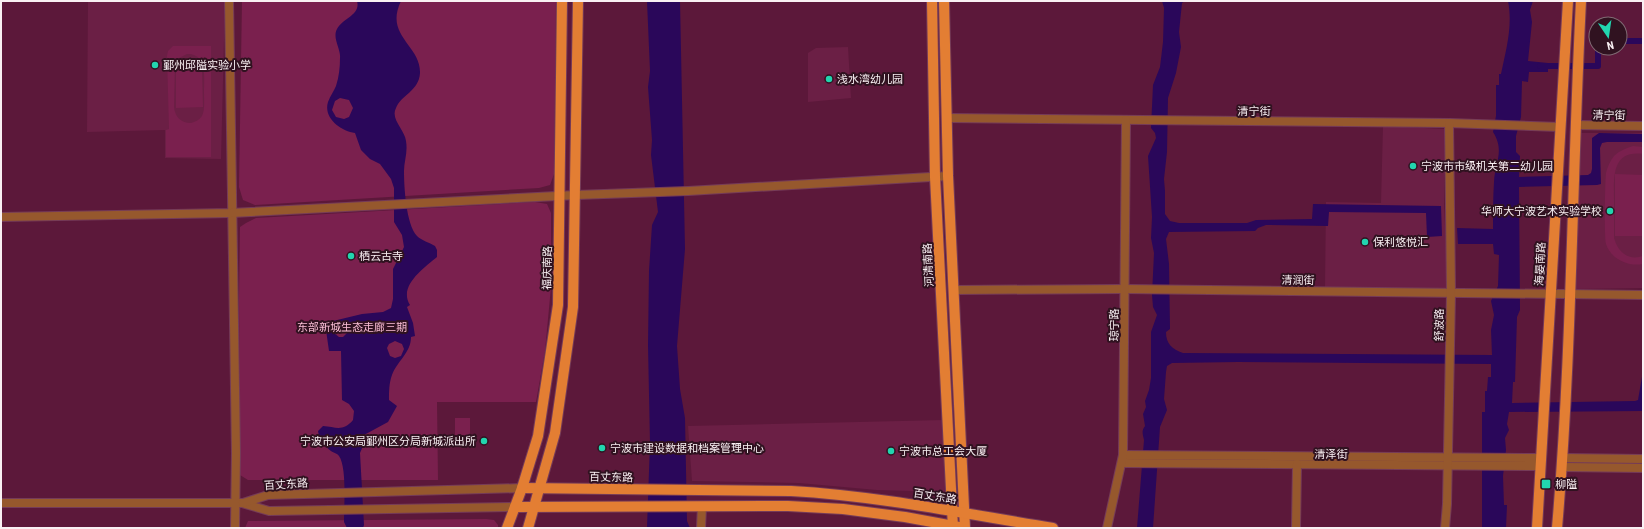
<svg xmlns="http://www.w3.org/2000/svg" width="1644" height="529" viewBox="0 0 1644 529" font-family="'Roboto Condensed','Noto Sans SC',sans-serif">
<rect width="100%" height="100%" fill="#5c183a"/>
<g fill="#6b1f45">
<polygon points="88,1 225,1 221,159 165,158 165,130 87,132"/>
<polygon points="848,47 851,98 808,102 808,53 816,48"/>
<polygon points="1383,126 1445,129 1444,204 1448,289 1325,287 1326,202 1381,203"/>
<polygon points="1580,133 1643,133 1643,288 1576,289"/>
<polygon points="944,420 946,492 877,490 799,483 692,481 688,426"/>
</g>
<g fill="#7a204e" fill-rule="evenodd">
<polygon points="242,1 556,1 554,174 550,185 539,188 255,205 243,200 239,187"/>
<path d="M173 46H211V157H166V130L169 129 167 56 168 51ZM187 54C208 53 204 80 204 94 204 101 205 110 202 116 199 120 195 122 191 123 181 123 175 117 174 107L175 63 179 58Z"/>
<polygon points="202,69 203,107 176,108 176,70"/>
<path d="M1633 146 1643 147V154C1611 150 1614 178 1614 200 1614 213 1614 225 1614 238 1618 252 1628 261 1643 256V264C1628 267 1611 259 1606 244 1604 238 1605 181 1606 173 1607 168 1610 161 1614 156 1619 151 1626 148 1633 146Z"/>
<polygon points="1615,174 1643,175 1643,236 1615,236"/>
<polygon points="535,202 547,204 551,213 551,287 545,351 536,402 437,402 438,480 248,480 240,475 239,300 240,227 246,223 256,218"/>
<rect x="455" y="418" width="15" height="29"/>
<polygon points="486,519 494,520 498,525 498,528 245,528 248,521"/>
</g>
<g fill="#2a075a" fill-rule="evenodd">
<path d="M357 1H401C384 36 421 45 420 73 419 91 401 95 396 108 390 119 405 130 406 141 408 153 404 161 404 171 404 187 406 224 417 236 422 241 429 242 435 246L437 250V257C424 268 398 286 410 305L407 307 413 323 415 336 411 337C411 353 397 361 392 375 389 383 389 392 389 400L397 406 388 422 364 435 361 440 363 446 360 453 364 525 363 528H347L344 522C344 508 347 467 339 456 337 453 334 453 331 451 325 447 319 439 318 431L323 426C336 427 343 432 353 420L354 411 349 404 342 400 341 351H329L326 330 333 321 362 314 383 312 391 308 393 299V269L404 247 402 235 394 222V188L391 179 380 164 370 159 361 150 355 133C341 131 323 118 328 102 330 96 334 91 336 86 339 77 340 67 340 58 341 49 332 38 337 29 343 18 361 15 357 1ZM340 98 349 100 353 108 349 117 344 119 336 117 332 110 335 101ZM342 323 347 328V333L343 337H339L334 333 333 329 336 324ZM395 341 402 344 404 349 401 356 395 358 390 356 387 348 389 344Z"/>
<polygon points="647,1 680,1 685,249 677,346 680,389 685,418 687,521 690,528 647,528 650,443 648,345 649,271 652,225 658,212 651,155 652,140 648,87 650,71"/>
<path d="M1162 1H1185L1182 3 1179 32 1181 47 1176 73 1168 98 1167 152 1164 179 1165 191V214L1170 221 1179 223H1247L1256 220 1312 219 1313 204 1441 206 1442 236 1427 237 1426 213 1329 212 1328 226 1266 225 1258 228 1255 231 1169 232 1166 239 1169 264 1170 329 1166 332C1166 344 1172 349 1183 353L1492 355 1491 330 1494 315 1491 301 1498 286 1499 255 1494 254 1493 244H1458L1457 228 1493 229C1493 213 1493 198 1494 182 1495 162 1505 151 1493 132L1496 116V85H1499V74H1501C1506 50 1513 26 1508 1H1533L1530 10 1532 22 1528 61 1548 63V72H1529L1528 82 1522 81 1521 117 1516 136V152L1520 156 1519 177 1588 175 1591 173 1592 169V138L1599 133 1643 134V142H1607L1602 143 1600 148 1601 184 1597 185 1519 187 1520 310 1517 317 1515 382H1513L1512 403 1635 401 1638 400 1643 371V411L1509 412 1507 424 1509 430 1505 438 1506 450 1503 476 1504 505H1507L1506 528H1482V412H1485V391H1487L1488 377H1491V364L1238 362 1172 363 1167 366 1166 372 1164 399 1167 410 1160 427 1153 528H1137L1144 440C1143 435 1141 431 1145 426L1143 414 1146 407 1145 401 1149 390 1151 378V332L1157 315 1153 307 1152 295 1154 253 1151 238 1152 217 1148 156 1156 138 1155 133 1151 128 1153 85 1160 67 1163 42 1164 8Z"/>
</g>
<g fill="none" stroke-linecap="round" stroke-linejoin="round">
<g stroke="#2a075a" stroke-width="6">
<polyline points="1620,41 1643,41"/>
<polyline points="1540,66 1598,66 1598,48"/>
</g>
<defs>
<g id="minor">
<polyline points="229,1 236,453 235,528"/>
<polyline points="948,118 1449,123 1560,127"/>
<polyline points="1575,125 1643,126"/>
<polyline points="1,217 231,213 576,195 688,191 948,176"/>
<polyline points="953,290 1125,289 1643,295"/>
<polyline points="1123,455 1541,458"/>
<polyline points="1563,458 1643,459"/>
<polyline points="1122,463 1541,466"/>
<polyline points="1562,467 1643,468"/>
<polyline points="1,503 242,503 269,511 515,507"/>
<polyline points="243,503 268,495 522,488"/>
<polyline points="701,528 702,506"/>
<polyline points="1107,528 1123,455 1126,120"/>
<polyline points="1296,528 1297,464"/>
<polyline points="1445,528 1447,504 1451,293 1449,123"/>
</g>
<g id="major">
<polyline points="932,1 935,177 953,528"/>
<polyline points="944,1 948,176 965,528"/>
<path d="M522 488 791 491C879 496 966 514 1053 528"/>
<polyline points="515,507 788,506 843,509 905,517 959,527"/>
<polyline points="507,528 522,488 538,436 558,305 562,1"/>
<polyline points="528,528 555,433 573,307 578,1"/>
<polyline points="1537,528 1568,1"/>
<path d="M1557 528C1572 353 1572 177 1581 1"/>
</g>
</defs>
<use href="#minor" stroke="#753b58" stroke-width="10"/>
<use href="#major" stroke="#753b58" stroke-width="12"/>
<use href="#minor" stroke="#96582d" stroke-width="8"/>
<use href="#major" stroke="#e37e33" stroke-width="10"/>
</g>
<g fill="#22d5af" stroke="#301220" stroke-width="1.5">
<circle cx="155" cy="65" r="4"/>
<circle cx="829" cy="79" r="4"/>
<circle cx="1413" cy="166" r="4"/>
<circle cx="1610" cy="211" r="4"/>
<circle cx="1365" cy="242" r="4"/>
<circle cx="351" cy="256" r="4"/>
<circle cx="484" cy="441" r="4"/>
<circle cx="602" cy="448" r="4"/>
<circle cx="891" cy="451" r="4"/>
<rect x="1541" y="479" width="10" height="10" rx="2"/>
</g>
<g text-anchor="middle" stroke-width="4" stroke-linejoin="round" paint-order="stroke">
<g font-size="11" fill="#f9f0f3" stroke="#301220" text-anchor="start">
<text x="163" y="69">鄞州邱隘实验小学</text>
<text x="837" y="83">浅水湾幼儿园</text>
<text x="1421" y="170">宁波市市级机关第二幼儿园</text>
<text x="1602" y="215" text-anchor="end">华师大宁波艺术实验学校</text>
<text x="1373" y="246">保利悠悦汇</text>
<text x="359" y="260">栖云古寺</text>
<text x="476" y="445" text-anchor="end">宁波市公安局鄞州区分局新城派出所</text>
<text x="610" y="452">宁波市建设数据和档案管理中心</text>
<text x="899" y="455">宁波市总工会大厦</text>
<text x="1555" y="488">柳隘</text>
</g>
<g font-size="11" fill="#f9f0f3" stroke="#301220">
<text x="1254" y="115">清宁街</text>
<text transform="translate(1609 115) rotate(1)" y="4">清宁街</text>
<text transform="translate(1540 264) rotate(-87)" y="4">海晏南路</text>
<text transform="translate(928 265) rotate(-93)" y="4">河清南路</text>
<text transform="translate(547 268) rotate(-89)" y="4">福庆南路</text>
<text transform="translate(1298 280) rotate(1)" y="4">清润街</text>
<text transform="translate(1114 325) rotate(-90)" y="4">琼宁路</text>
<text transform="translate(1439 325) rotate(-89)" y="4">舒波路</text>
<text x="1331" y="458">清泽街</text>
<text transform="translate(611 477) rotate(1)" y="4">百丈东路</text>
<text transform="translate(286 484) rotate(-4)" y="4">百丈东路</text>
<text transform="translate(935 496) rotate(9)" y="4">百丈东路</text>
</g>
<g font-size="11" fill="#fbbed6" stroke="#301220">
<text x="352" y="331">东部新城生态走廊三期</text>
</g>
</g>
<rect width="1644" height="529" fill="none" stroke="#f9f0f3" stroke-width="4"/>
<g transform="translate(1608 36) rotate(167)"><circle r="19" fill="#301220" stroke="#806b74"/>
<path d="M0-3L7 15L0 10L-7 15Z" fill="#22d5af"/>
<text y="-6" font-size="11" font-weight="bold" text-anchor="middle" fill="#f9f0f3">N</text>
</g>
</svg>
